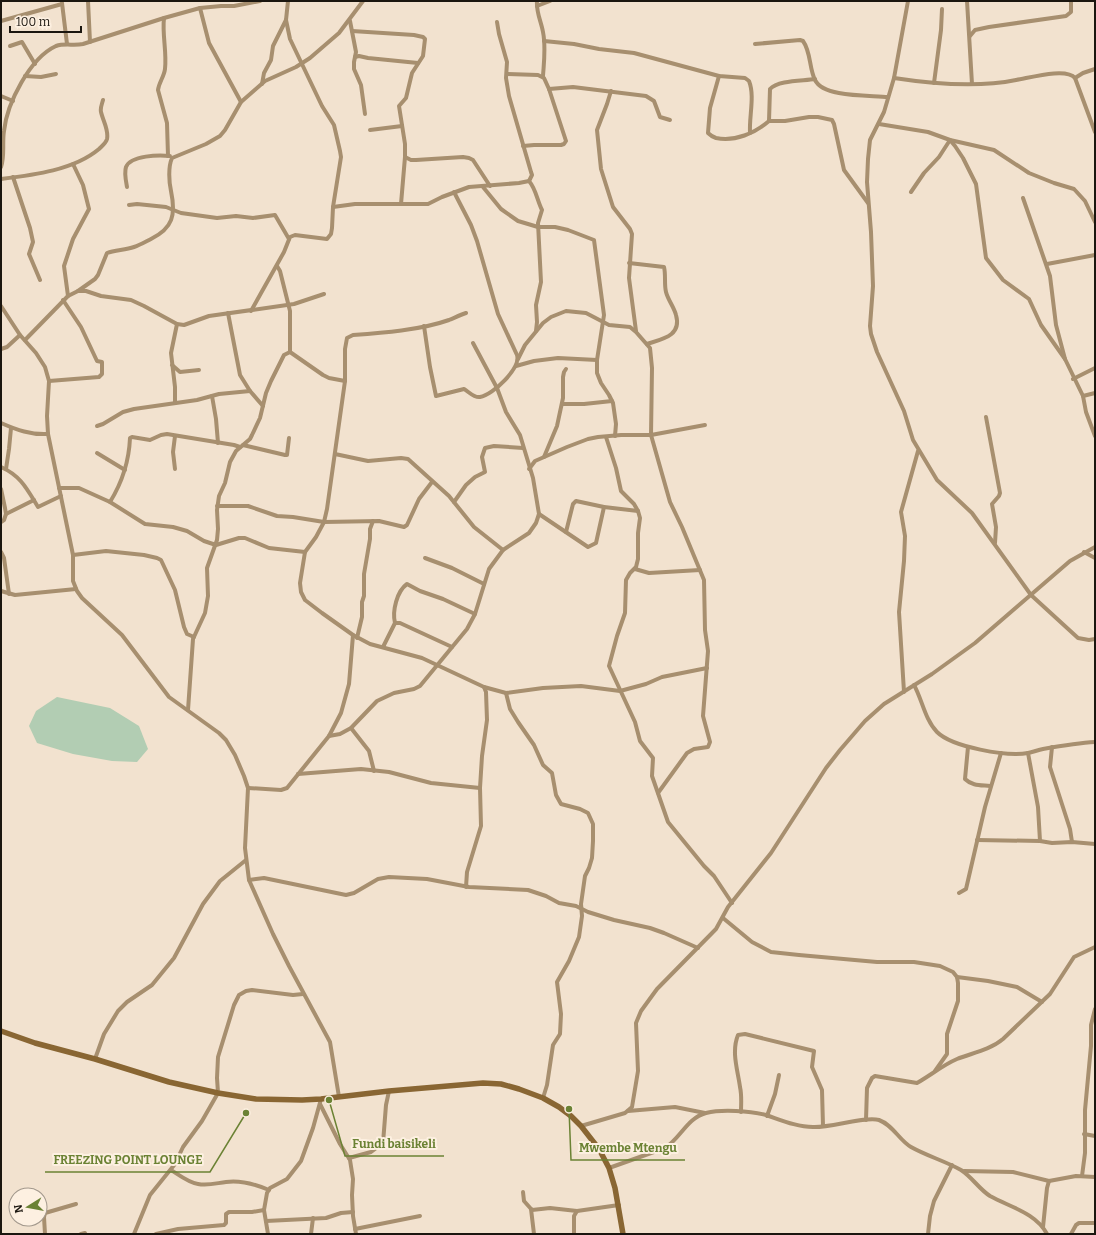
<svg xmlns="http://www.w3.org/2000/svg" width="1096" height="1235" viewBox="0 0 1096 1235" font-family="Bitter,serif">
<rect width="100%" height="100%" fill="#f2e2cf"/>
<polygon fill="#b2cdb3" points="57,697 110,708 139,726 148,749 137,762 112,761 73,754 37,743 29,726 36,711"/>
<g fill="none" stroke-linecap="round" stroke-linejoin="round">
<g stroke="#a78f6f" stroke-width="4">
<polyline points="88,1 90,42"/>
<path d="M537 1C536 12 541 21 543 32 546 47 544 61 543 76"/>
<polyline points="908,1 894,78 884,112 870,140 868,159 867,182 871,232 873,286 870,326 871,334 877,352 904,411 913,440 937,480 972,513 1031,595 1078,638 1089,640 1095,639"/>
<polyline points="967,1 972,84"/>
<polyline points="62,3 67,44"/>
<polyline points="537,6 550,1"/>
<polyline points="200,8 209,43 241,102"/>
<path d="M164 18C162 35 167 52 165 69 164 77 159 82 158 90L167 123 168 156"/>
<polyline points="1,21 62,4"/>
<polyline points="350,21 356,52 354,62 354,69 361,85 365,114"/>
<polyline points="352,31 414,35 423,37 425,39 423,56 412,73 406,98 399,106 405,144 405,157 401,204"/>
<polyline points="970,36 975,30 989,27 1066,16 1071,12 1071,1"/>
<path d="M544 41 574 44 599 49 634 53 719 76 745 78 749 81C755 96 749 116 750 133"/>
<path d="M755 44 800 40 803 41C811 52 809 68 815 80 824 98 870 95 888 97"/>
<polyline points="10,46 22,42 35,64"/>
<polyline points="355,57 359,56 368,58 418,63"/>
<polyline points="507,74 538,75 544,78 549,89 566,141 564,144 561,145 534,145 523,146"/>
<polyline points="25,76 41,77 56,74"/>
<path d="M719 76 710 108 708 133C711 136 713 137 716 138 735 142 755 133 769 121L770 89C778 80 803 81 815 79"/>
<path d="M894 78C933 84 977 88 1016 80 1029 78 1066 67 1075 78L1095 132"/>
<polyline points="1075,78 1083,73 1095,69"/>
<polyline points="934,83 941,30 942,9"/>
<polyline points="262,84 264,73 271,60 273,46 286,20 288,1"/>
<polyline points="549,89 573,87 646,96 654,101 660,117 670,120"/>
<polyline points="611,91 607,104 597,130 601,169 613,207 630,229 632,234 629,278 636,331"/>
<polyline points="1,96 13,101"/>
<polyline points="769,121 785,121 809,117 818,117 832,120 834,124 844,170 868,203"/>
<polyline points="879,124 928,132 950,140 955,146 963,158 976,184 986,258 1003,280 1029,299 1041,325 1065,359"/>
<polyline points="370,130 402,126"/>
<polyline points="405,157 411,160 416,160 463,157 469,158 473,160 490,186"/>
<path d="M1 167C5 156 2 143 4 131 7 103 30 58 56 46 65 43 74 46 83 44L164 18 200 8 221 6H234L260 1"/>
<polyline points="13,177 30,228 33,242 29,254 40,280"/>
<path d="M1 179C34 175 74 170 99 149 102 146 106 143 107 139 109 130 103 121 101 112 100 108 102 104 103 100"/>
<path d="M529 181C536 189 537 200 542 210L538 223 541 282 536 305 537 322 536 331"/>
<path d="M127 187C126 181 124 173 126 167 131 155 159 155 170 156"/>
<polyline points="483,187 501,209 518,221 538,227 555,227 568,230 594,240 604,315 597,360 597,373 601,383 609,395 613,403 616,424 615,436"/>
<polyline points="911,192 924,173 939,157 950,140 994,150 1029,173 1054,183 1074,189 1085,201 1095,222"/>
<polyline points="1023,198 1050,276 1056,325 1065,359 1083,396 1086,412 1095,436"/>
<polyline points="129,205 137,204 166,207 181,213 217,218 236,216 253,218 275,215 289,239"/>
<polyline points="333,207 355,204 428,204 442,197 469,187 519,183 529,181 532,175 531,172 509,96 506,78 507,62 499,34 497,22"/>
<path d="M629 263 664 267C666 275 664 284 666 292 668 300 674 307 676 315 682 336 662 339 647 344"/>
<polyline points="1047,264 1095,255"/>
<polyline points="277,266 280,271 290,311 290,352"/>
<path d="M78 291 95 279 98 275 107 253C115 250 125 250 134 247 140 245 145 242 151 239 173 228 176 215 171 191 169 182 168 167 172 158L206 144 220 136 225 130 241 102 265 81 296 67 310 58 339 33 363 1"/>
<polyline points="68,296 64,266 73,239 89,209 83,185 73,164"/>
<polyline points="1,306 20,335 36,353 45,367 49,381 47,416 48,434 73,555 73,581 77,591 82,598 122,635 169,697 219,733 226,740 235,755 244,776 248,788 245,848 249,880 273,934 289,966 330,1042 339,1097"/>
<polyline points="251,311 284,252 290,237 295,235 327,239 331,234 332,228 333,207 341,157 340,151 334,125 322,106 290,39 286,20"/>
<polyline points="228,313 240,375 250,391 263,406"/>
<path d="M466 313C460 315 454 318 449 320 421 330 382 333 353 335L347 338 345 349V381L327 509 324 522 316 537 305 552 300 583 301 592 305 600 322 613 353 635 370 644 422 658 484 687 506 693 543 688 581 686 620 691 646 684 662 677 707 668"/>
<path d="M424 326 430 367 436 396 464 389C469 392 474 398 480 397 493 395 521 368 517 355L498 314 477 241 471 225 454 192"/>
<polyline points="25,340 68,296 78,291 86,291 101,296 131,300 144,306 177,324 184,325 209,316 294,304 324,294"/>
<polyline points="1,349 7,347 20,335"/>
<polyline points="518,359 525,345 543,323 551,317 566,311 586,313 609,325 630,327 636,332 650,348 652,368 651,435 670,502 682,527 704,580 705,630 708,651 703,716 710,742 708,747 694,749 687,753 658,793"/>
<polyline points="172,365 180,372 199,370"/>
<polyline points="516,366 534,361 558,358 597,360"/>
<polyline points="1073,379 1095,368"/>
<polyline points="49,381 99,377 102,374 102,362 97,361 81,327 63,300"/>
<polyline points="212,396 216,419 218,443"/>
<polyline points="1083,396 1095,393"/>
<polyline points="175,403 175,387 171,353 177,324"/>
<polyline points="562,404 584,404 612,401"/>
<polyline points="986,417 1000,493 999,496 992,504 996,527 995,543"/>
<path d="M1 423C17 430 31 435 48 434"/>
<polyline points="97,426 103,424 123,412 134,409 197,400 219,394 250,391"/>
<polyline points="175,436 173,452 175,469"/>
<polyline points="606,437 616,468 621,491 634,504 638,511 640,518 638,533 638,559 636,567 630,573 626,580 625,613 617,636 609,666 635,722 640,741 653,758 652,776 668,822 704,866 714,876 732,903"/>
<polyline points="243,445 285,455 287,455 289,438"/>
<polyline points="97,453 125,470"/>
<polyline points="335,454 368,461 401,458 408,459 449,496 474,527 503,550"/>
<polyline points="544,457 557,426 563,398 563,377 564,372 566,369"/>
<path d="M1 467C21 476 27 489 38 507L61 496"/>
<polyline points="6,469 9,449 11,428"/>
<polyline points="529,469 535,461 567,447 588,439 598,437 621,435 651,435 705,425"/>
<path d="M59 488H79L110 502C123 481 129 462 130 438L132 437 150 440 161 435 167 434 234 445 240 447"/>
<polyline points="1,489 5,508 6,514 4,520 1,522"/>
<polyline points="110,502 145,524 173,527 187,531 204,541 216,545 239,538 245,538 269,548 305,552"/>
<polyline points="454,502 466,485 475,477 485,472 482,457 485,448 494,446 523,448"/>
<polyline points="217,506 248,506 277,516 293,517 324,522 379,521 404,527 407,525 419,499 432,482"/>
<polyline points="6,514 34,500"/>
<polyline points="539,514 588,547 596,543 604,507"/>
<polyline points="566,532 573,504 576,501 604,507 638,511"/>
<polyline points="1,552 4,558 9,594"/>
<polyline points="1084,552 1095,558"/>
<polyline points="73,555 106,551 144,555 157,558 161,560 175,590 184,627 187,634 194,637"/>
<polyline points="425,558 452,568 484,584"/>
<polyline points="635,569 649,573 700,570"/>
<polyline points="1,591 15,595 76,589"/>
<path d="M395 623C392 611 397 591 407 584L420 591 443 599 475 614"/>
<polyline points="357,638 362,617 362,602 364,596 364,574 370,539 370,529 373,521"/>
<polyline points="383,647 395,623 400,623 452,647"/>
<path d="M914 685C922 699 925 720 937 732 952 747 1007 757 1028 753 1033 752 1038 750 1043 749 1060 746 1077 743 1095 742"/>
<polyline points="904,692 899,612 904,561 905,536 901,512 918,451"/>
<polyline points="506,693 510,709 518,722 534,745 543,765 552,773 556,795 561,804 580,809 588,813 593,824 593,841 592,858 589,868 585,876 581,904 582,916 579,937 569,961 557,982 561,1014 560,1034 553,1045 547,1085 543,1098"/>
<polyline points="188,710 193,639 205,613 208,596 207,568 217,540 218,529 217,510 219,496 225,483 230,462 236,451 250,439 252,435 260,418 266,393 271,381 284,355 290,352 323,375 329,378 345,381"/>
<polyline points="351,728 369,751 374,771"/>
<polyline points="329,736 340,734 351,728 377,701 394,693 414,689 420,686 467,629 475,614 489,569 503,550 529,533 536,523 539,514 533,478 520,435 506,412 497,388 473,343"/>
<path d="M968 747 965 779C972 786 981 785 990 786"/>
<polyline points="1052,747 1050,767 1070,829 1072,842"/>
<polyline points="1028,753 1038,807 1040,841"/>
<polyline points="298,774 361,769 389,772 431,783 480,788"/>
<polyline points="248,788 281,790 287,788 329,736 341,713 349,684 353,635"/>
<polyline points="977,840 1040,841 1052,843 1072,842 1095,844"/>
<polyline points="249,880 264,878 346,895 354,893 378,879 389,877 427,879 469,887 528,890 546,896 559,903 576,906 588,912 614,920 650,928 664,933 698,948"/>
<polyline points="466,887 467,872 481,826 480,788 482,756 487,720 486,692 484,687"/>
<polyline points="959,893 966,889 985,807 1001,753"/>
<polyline points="723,918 752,942 771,952 799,955 877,962 914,962 940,966 953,972 957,977 958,983 958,1001 947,1034 947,1054 935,1071"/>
<polyline points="957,977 988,981 1017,987 1042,1002"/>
<polyline points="95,1059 104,1034 118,1011 127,1002 152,985 174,958 203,904 220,881 246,860"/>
<polyline points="320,1104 340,1144 350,1160 353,1179 352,1195 353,1216 356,1234"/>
<polyline points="628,1111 675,1107 705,1113"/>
<path d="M741 1112C741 1104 742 1096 740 1087 738 1071 731 1052 738 1035L745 1034 814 1051 812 1067 822 1090 823 1126"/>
<polyline points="767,1116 775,1094 779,1075"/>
<path d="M866 1120 867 1088 872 1078 875 1076 917 1083C931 1075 943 1065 957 1059 972 1053 990 1050 1003 1039L1050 994 1074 957 1095 947"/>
<polyline points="581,1126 625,1113 632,1107 638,1071 636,1023 641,1011 657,989 716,929 728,907 771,853 826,768 840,750 865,721 884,704 932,674 975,643 1070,561 1095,547"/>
<polyline points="1084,1134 1095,1136"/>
<polyline points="349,1158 371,1152 383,1143 386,1105 389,1091"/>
<path d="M609 1168 665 1148C680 1139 687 1118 706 1113 722 1109 750 1111 766 1115 781 1120 797 1127 813 1127 830 1128 865 1116 879 1120 893 1125 899 1140 911 1147 927 1156 945 1161 961 1170 972 1177 979 1189 990 1196 1010 1207 1036 1213 1047 1234"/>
<path d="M171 1170C179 1175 189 1183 198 1184 208 1186 217 1183 226 1182 241 1180 255 1184 269 1190"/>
<polyline points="964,1171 1013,1172 1049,1181 1076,1176 1095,1177"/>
<polyline points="1082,1176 1085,1153 1085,1110 1091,1046 1091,1025 1095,1009"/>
<polyline points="523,1192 524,1201 532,1210 550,1208 577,1211"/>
<polyline points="531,1209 534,1234"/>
<polyline points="266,1221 326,1218 341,1213 353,1212"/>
<polyline points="1043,1227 1047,1188 1049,1181"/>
<polyline points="355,1229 420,1216"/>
<polyline points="45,1234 44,1217 45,1213 76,1204"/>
<polyline points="81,1234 85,1233"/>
<polyline points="134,1234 150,1195 175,1164 183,1147 202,1121 218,1093 217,1078 218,1057 234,1005 239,995 246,991 252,990 293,995 303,994"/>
<polyline points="156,1234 178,1229 224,1225 226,1223 226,1214 229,1212 252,1212 264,1210"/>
<polyline points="268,1234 264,1210 267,1193 270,1188 287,1179 301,1161 313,1128 321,1099"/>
<polyline points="311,1234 313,1218"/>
<polyline points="574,1234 574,1216 577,1211 619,1205"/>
<polyline points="928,1234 930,1216 934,1201 952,1165"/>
<polyline points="1071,1234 1076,1225 1079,1223 1095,1223"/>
</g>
<polyline stroke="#896633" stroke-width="5.5" points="1,1031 35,1043 95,1059 169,1082 218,1093 256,1099 302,1100 321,1099 389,1091 483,1083 501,1084 519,1089 543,1098 559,1107 571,1116 581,1126 599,1149 609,1168 615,1188 623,1234"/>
</g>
<path fill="none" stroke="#6b8234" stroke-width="1.5" d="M329 1100L345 1156H444M569 1109L571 1160H685M246 1113L210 1172H45"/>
<g fill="#6b8234" stroke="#fdf0e1" stroke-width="1.5">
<circle cx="329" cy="1100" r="4"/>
<circle cx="569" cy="1109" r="4"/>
<circle cx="246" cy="1113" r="4"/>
</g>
<g font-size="12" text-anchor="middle" font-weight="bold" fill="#6b8234" stroke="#fdf0e1" stroke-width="4" stroke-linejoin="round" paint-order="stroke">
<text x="394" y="1148">Fundi baisikeli</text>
<text x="628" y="1152">Mwembe Mtengu</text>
<text x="128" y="1164">FREEZING POINT LOUNGE</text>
</g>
<rect width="1096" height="1235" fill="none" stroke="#1b160f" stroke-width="4"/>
<g transform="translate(28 1207) rotate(259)"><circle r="19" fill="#fdf0e1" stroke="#a3998d"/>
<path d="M0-3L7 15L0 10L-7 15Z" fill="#6b8234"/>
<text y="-6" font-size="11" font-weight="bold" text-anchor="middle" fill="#1b160f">N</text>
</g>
<path d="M10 26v6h71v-6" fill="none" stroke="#1b160f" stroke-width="2"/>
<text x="16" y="26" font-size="12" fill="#1b160f" stroke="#fdf0e1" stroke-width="3" paint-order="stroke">100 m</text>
</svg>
